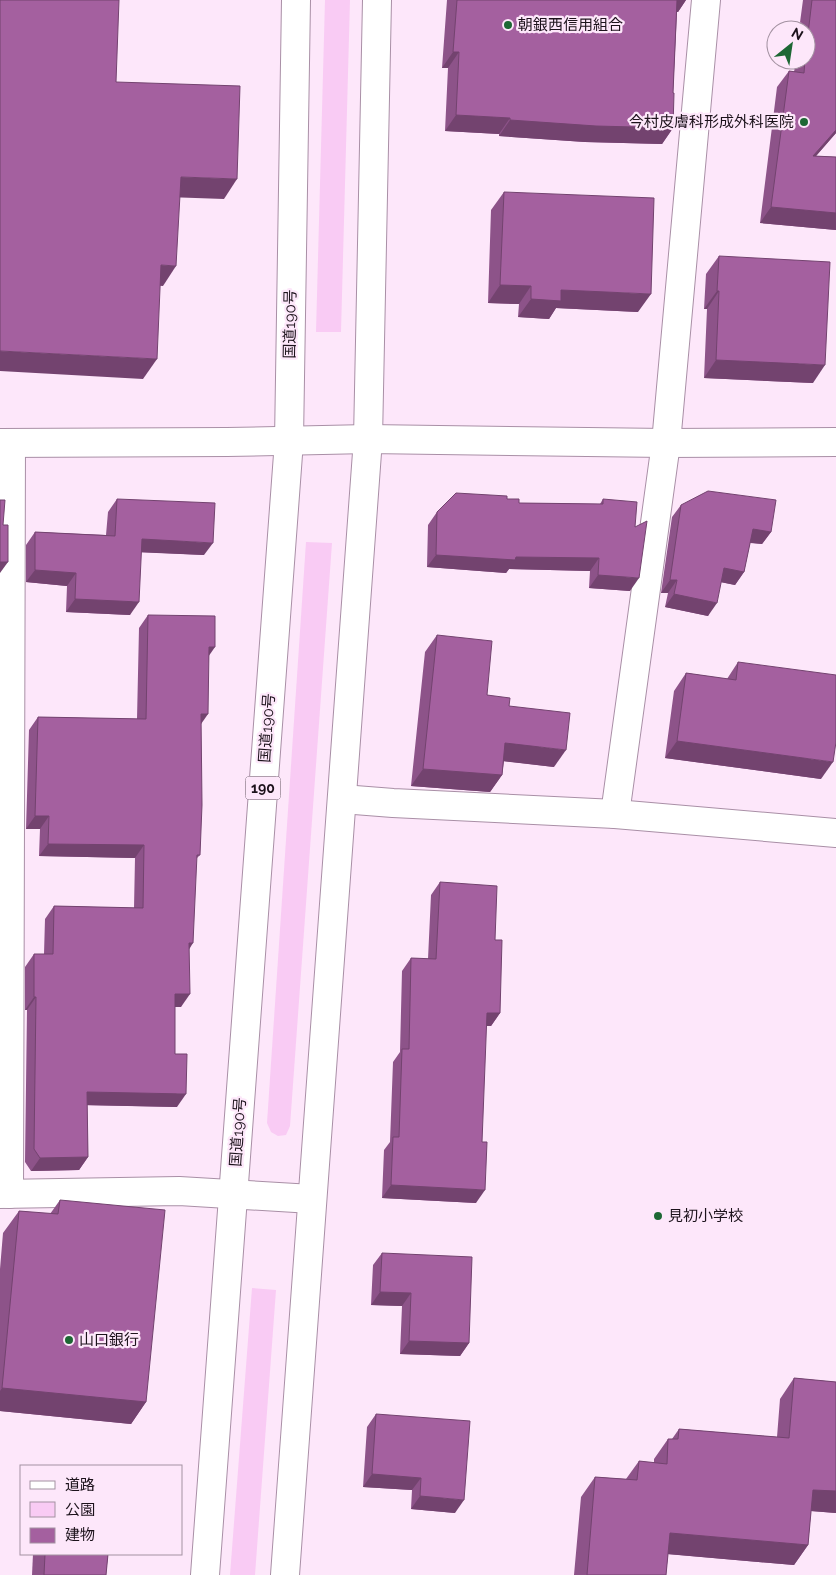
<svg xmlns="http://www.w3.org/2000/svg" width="836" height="1575" viewBox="0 0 836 1575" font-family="Raleway,'Noto Sans JP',sans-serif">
<rect width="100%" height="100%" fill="#fde7fa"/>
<g fill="#f9cbf4">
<polygon points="325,0 350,0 341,332 316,332"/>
<polygon points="306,542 332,543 290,1126 286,1135 278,1136 271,1132 267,1123"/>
<polygon points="252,1288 276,1290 255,1575 230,1575"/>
</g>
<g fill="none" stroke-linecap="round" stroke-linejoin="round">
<defs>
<g id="minor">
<polyline points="0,443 227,442 368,439 666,443 836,442"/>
<polyline points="342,799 393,803 615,814 836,833"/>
<polyline points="615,814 666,443 706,0"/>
<polyline points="0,1194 179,1191 312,1199"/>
<polyline points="9,1194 11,443"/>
</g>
<g id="highway">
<polyline points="205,1575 289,441 296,0"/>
<polyline points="285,1575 368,439 377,0"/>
</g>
</defs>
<use href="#minor" stroke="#a98fa6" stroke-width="30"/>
<use href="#highway" stroke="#a98fa6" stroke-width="30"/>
<use href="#minor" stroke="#fff" stroke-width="28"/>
<use href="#highway" stroke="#fff" stroke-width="28"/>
</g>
<g fill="#8d5389">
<polygon points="447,0 686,0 678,12 677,12 673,93 673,128 662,144 585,142 499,136 499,134 445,131 448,68 442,68"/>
<polygon points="803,0 836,0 836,133 816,156 836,157 836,230 760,223 777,87 789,71 794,72 796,60 806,60 806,30 799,30"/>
<polygon points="504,192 638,312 556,308 549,319 518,317 519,304 488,303 491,210"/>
<polygon points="719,256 813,383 704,378 707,309 704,309 706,274"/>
<polygon points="117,499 204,555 141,552 130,615 66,612 67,586 26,582 26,545 35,532 106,535 108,512"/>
<polygon points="603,499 630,591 589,588 590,571 509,569 506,573 427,567 428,525 437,512 519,503 600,504"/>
<polygon points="681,505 771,532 762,544 750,543 744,572 735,585 721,582 708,616 665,607 668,593 661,593 672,517"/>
<polygon points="148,615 209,656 201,724 200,855 196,859 189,949 181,1007 175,1007 175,1054 177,1107 87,1105 88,1157 79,1170 31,1171 25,1162 27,1010 25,1010 25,967 34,954 44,954 45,919 54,906 134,908 135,858 39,856 40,829 26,829 29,730 38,717 137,719 139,628"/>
<polygon points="437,635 487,695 509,706 554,767 504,761 502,775 490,792 411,786 425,652"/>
<polygon points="738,662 821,779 665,758 674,691 686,673 727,679"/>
<polygon points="440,882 495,940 500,1013 491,1026 486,1026 476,1203 382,1198 384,1150 390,1142 393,1062 400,1052 402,971 411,958 428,959 431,895"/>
<polygon points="60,1200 146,1402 131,1424 0,1411 0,1269 3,1233 19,1211 50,1214"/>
<polygon points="382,1253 469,1343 460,1356 400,1354 402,1306 371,1305 373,1265"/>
<polygon points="794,1378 836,1382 836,1513 811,1511 808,1545 794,1565 668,1554 666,1575 574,1575 581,1497 595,1477 626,1479 639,1461 654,1463 654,1459 668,1439 672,1439 679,1429 777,1437 780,1399"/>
<polygon points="376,1414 455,1513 411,1509 412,1490 363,1487 367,1427"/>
<polygon points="33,1554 108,1554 106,1575 32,1575"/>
</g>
<g fill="#73436f">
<polygon points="674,0 686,0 678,12 666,11"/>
<polygon points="453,52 459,52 448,68 442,68"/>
<polygon points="456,115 510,118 499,134 445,131"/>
<polygon points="510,120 673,128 662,144 585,142 499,136"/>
<polygon points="836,130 836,133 802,172 813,156"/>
<polygon points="181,177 237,179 224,199 167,197"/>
<polygon points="771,207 836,213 836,230 760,223"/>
<polygon points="161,265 176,266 163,286 147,285"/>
<polygon points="500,285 531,286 519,304 488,303"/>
<polygon points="561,290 651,294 638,312 556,308 549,319 518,317 531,299"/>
<polygon points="717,291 719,291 707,309 704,309"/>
<polygon points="0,351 157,359 143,379 0,371"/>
<polygon points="716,360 825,365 813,383 704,378"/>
<polygon points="753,529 771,532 762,544 744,542"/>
<polygon points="142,539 213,543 204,555 133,552"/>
<polygon points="436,555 516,557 599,558 590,571 509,569 506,573 427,567"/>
<polygon points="0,562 8,562 0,573"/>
<polygon points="724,568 744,572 735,585 715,581"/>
<polygon points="35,570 76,573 67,586 26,582"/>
<polygon points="598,575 639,578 630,591 589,588"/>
<polygon points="670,580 677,580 668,593 661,593"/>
<polygon points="674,594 717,603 708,616 665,607"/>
<polygon points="75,599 139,602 130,615 66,612"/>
<polygon points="209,647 215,647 206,660"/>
<polygon points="201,714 208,714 199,727"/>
<polygon points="677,741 833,762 821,779 665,758"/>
<polygon points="505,743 566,750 554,767 493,760"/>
<polygon points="423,769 502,775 490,792 411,786"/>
<polygon points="35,816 49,816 40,829 26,829"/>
<polygon points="48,844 144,845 135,858 39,856"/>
<polygon points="189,943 193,943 185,956"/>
<polygon points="175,994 190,994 181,1007 166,1007"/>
<polygon points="34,997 36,997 27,1010 25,1010"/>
<polygon points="487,1013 500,1013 491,1026 478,1026"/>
<polygon points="87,1092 186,1094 177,1107 78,1105"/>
<polygon points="88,1157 79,1170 31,1171 40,1158"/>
<polygon points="391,1185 485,1190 476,1203 382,1198"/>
<polygon points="380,1292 411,1293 402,1306 371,1305"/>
<polygon points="409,1341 469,1343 460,1356 400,1354"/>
<polygon points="2,1388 146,1402 131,1424 0,1411 0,1391"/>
<polygon points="372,1474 421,1478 412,1490 363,1487"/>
<polygon points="813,1490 836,1491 836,1513 798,1510"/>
<polygon points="420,1496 464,1500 455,1513 411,1509"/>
<polygon points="670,1533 808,1545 794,1565 655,1553"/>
</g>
<g fill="#a4609f" stroke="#73436f">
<polygon points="0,0 119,0 116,82 240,86 237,179 181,177 176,266 161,265 157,359 0,351"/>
<polygon points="457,0 677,0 673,93 674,93 673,128 596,126 510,120 510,118 456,115 459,52 453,52"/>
<polygon points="812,0 836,0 836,130 813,156 836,157 836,213 771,207 789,71 804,73 805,60 806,60 806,51"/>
<polygon points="504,192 654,198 651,294 561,290 561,301 531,299 531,286 500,285"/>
<polygon points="719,256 830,262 825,365 716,360 719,291 717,291"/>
<polygon points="708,491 776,500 771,532 753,529 744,572 724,568 717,603 674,594 677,580 670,580 681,505"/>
<polygon points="456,493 507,496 507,499 519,499 519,503 603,504 603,499 637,502 635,527 647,521 639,578 598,575 599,558 516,557 515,560 436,555 437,512"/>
<polygon points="117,499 215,503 213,543 142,539 139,602 75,599 76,573 35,570 35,532 115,536"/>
<polygon points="0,500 5,500 3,525 8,525 8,562 0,562"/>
<polygon points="148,615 215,616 215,647 209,647 208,714 201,714 202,805 200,855 197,855 193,943 189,943 190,994 175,994 175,1054 187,1054 186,1094 87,1092 88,1157 40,1158 34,1149 36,997 34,997 34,954 53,954 54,906 143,908 144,845 48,844 49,816 35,816 38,717 146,719"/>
<polygon points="437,635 492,641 487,695 510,698 509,706 570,713 566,750 505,743 502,775 423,769"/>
<polygon points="738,662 836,675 836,742 833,762 677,741 686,673 736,680"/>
<polygon points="440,882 497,886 495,940 502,940 500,1013 487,1013 482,1142 487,1142 485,1190 391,1185 393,1137 399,1137 402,1049 409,1049 411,958 436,959"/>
<polygon points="60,1200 165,1210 146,1402 2,1388 19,1211 58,1214"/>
<polygon points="382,1253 472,1257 469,1343 409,1341 411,1293 380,1292"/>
<polygon points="794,1378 836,1382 836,1491 813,1490 808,1545 670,1533 666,1575 587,1575 595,1477 637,1480 639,1461 667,1464 668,1439 678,1439 679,1429 789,1438"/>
<polygon points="376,1414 470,1421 464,1500 420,1496 421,1478 372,1474"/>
<polygon points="45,1554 108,1554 106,1575 44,1575"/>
</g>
<g fill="#1d6734" stroke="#fde7fa" stroke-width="2">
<circle cx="508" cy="25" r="5"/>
<circle cx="804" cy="122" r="5"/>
<circle cx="658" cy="1216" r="5"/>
<circle cx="69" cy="1340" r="5"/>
</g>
<g text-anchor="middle" stroke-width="4.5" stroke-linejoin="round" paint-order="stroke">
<rect fill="#fde7fa" stroke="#60525e" stroke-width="1" x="245.5" y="776.5" width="35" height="23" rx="4"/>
<g font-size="14" font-weight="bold" fill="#1c121b">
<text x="263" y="793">190</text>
</g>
<g font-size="15" fill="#1c121b" stroke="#fde7fa" text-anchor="start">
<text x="518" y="30">朝銀西信用組合</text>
<text x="794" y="127" text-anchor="end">今村皮膚科形成外科医院</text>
<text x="668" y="1221">見初小学校</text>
<text x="79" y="1345">山口銀行</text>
</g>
<g font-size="15" fill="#1c121b" stroke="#fde7fa">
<text transform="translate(290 324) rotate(-89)" y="5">国道190号</text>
<text transform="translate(267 728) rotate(-86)" y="5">国道190号</text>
<text transform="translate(238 1132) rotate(-86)" y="5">国道190号</text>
</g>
</g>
<rect x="20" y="1465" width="162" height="90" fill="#fde7fa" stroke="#a392a1"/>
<rect x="30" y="1481" width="25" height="8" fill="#ffffff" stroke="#a392a1"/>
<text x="65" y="1490" font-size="15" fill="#1c121b">道路</text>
<rect x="30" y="1502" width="25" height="15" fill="#f9cbf4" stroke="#a392a1"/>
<text x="65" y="1515" font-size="15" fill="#1c121b">公園</text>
<rect x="30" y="1528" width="25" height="15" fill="#a4609f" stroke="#a392a1"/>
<text x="65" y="1540" font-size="15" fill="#1c121b">建物</text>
<g transform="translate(791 45) rotate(30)"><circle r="24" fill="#fde7fa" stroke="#a392a1"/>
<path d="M0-4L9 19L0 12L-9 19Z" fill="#1d6734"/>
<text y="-8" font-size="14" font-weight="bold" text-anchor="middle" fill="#1c121b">N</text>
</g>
</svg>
